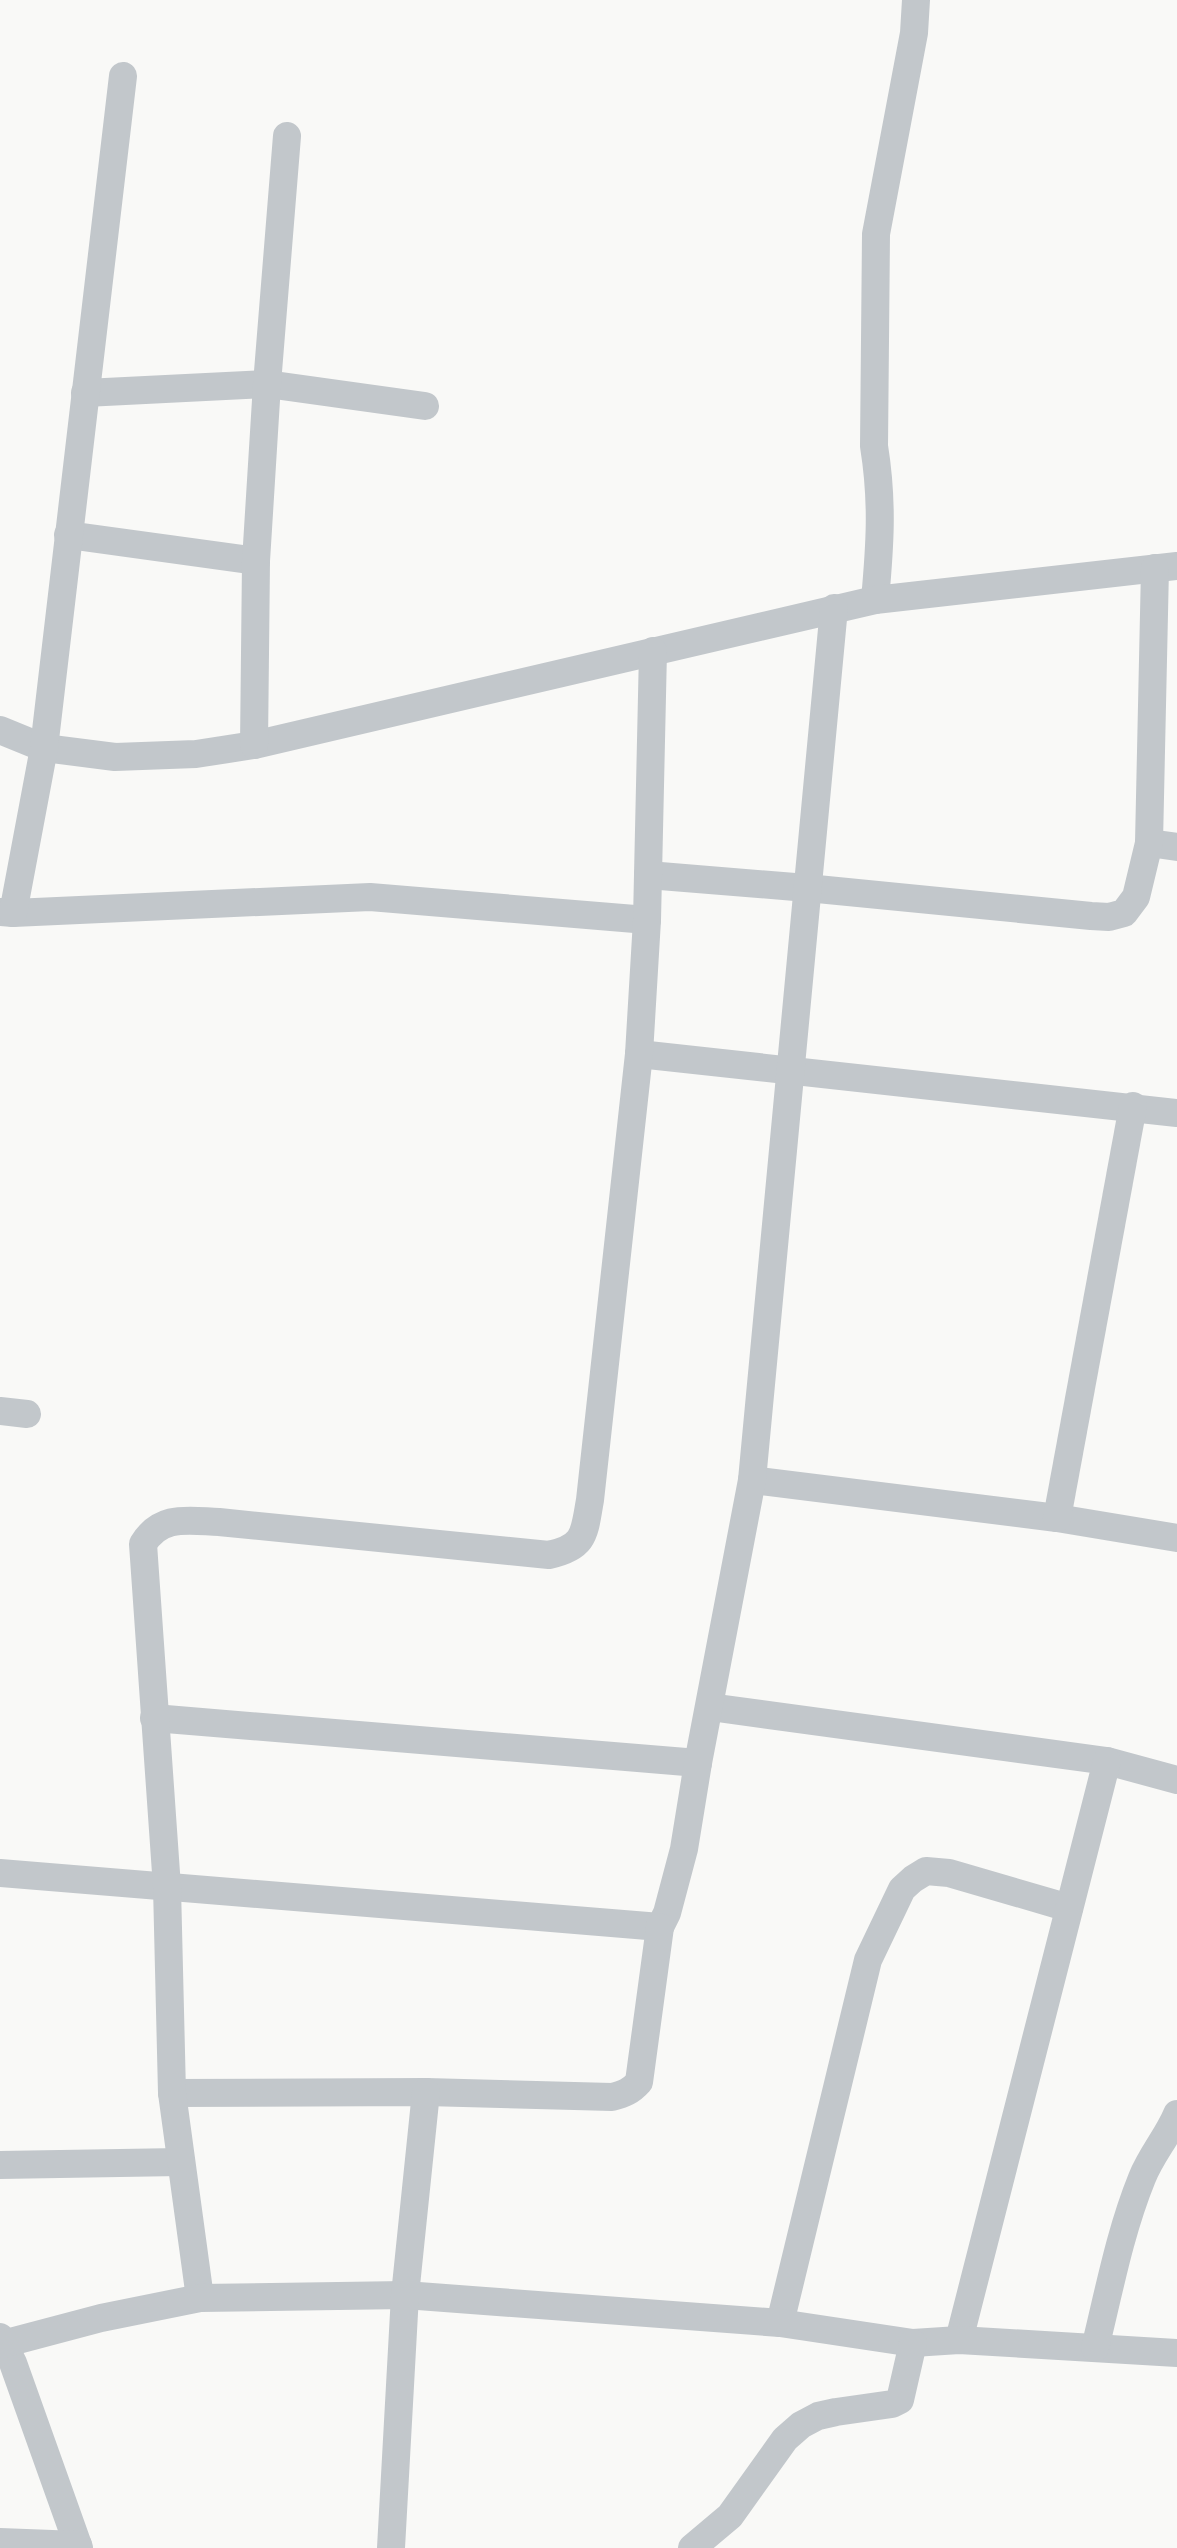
<svg xmlns="http://www.w3.org/2000/svg" width="1177" height="2548" viewBox="0 0 1177 2548" font-family="'Open Sans',sans-serif">
<rect width="100%" height="100%" fill="#f9f9f7"/>
<g fill="none" stroke-linecap="round" stroke-linejoin="round">
<g stroke="#c2c7cb" stroke-width="28">
<polyline points="85,393 267,384 425,406"/>
<polyline points="68,535 256,561"/>
<path d="M875 600C880 545 883 502 874 446L876 234 914 33 916 0"/>
<polyline points="0,730 44,748 115,757 196,754 254,745 875,600 1177,566"/>
<polyline points="254,745 256,561 267,384 287,136"/>
<polyline points="1149,843 1177,847"/>
<polyline points="648,875 807,888 1091,916 1109,917 1124,913 1136,897 1149,843 1155,568"/>
<polyline points="0,912 13,913 370,897 647,920"/>
<polyline points="13,913 44,748 123,76"/>
<polyline points="639,1054 1177,1113"/>
<polyline points="0,1411 27,1414"/>
<polyline points="752,1480 1057,1518 1177,1538"/>
<polyline points="1057,1518 1133,1106"/>
<polyline points="710,1707 1107,1761 1177,1780"/>
<polyline points="154,1718 698,1763"/>
<polyline points="0,1873 660,1927 667,1913 684,1849 698,1763 752,1480 834,608"/>
<path d="M172 2093 426 2092 612 2097C624 2094 631 2091 639 2082L660 1927"/>
<polyline points="0,2165 180,2162"/>
<path d="M200 2298 172 2093 167 1887 143 1544C161 1514 189 1521 219 1522L549 1555C586 1547 584 1533 590 1500L639 1054 647 920 653 651"/>
<polyline points="780,2323 868,1960 902,1889 913,1879 926,1871 949,1873 1069,1908"/>
<polyline points="0,2337 13,2363 79,2548"/>
<polyline points="959,2340 1107,1761"/>
<polyline points="3,2344 101,2318 200,2298 405,2295 780,2323 913,2343 959,2340 1177,2353"/>
<path d="M1095 2348C1109 2291 1120 2232 1142 2178 1151 2155 1168 2136 1177 2114"/>
<polyline points="0,2542 78,2545"/>
<polyline points="391,2548 405,2295 426,2092"/>
<polyline points="692,2548 730,2516 785,2439 801,2425 818,2416 836,2412 892,2404 900,2400 913,2343"/>
</g>
</g>
</svg>
